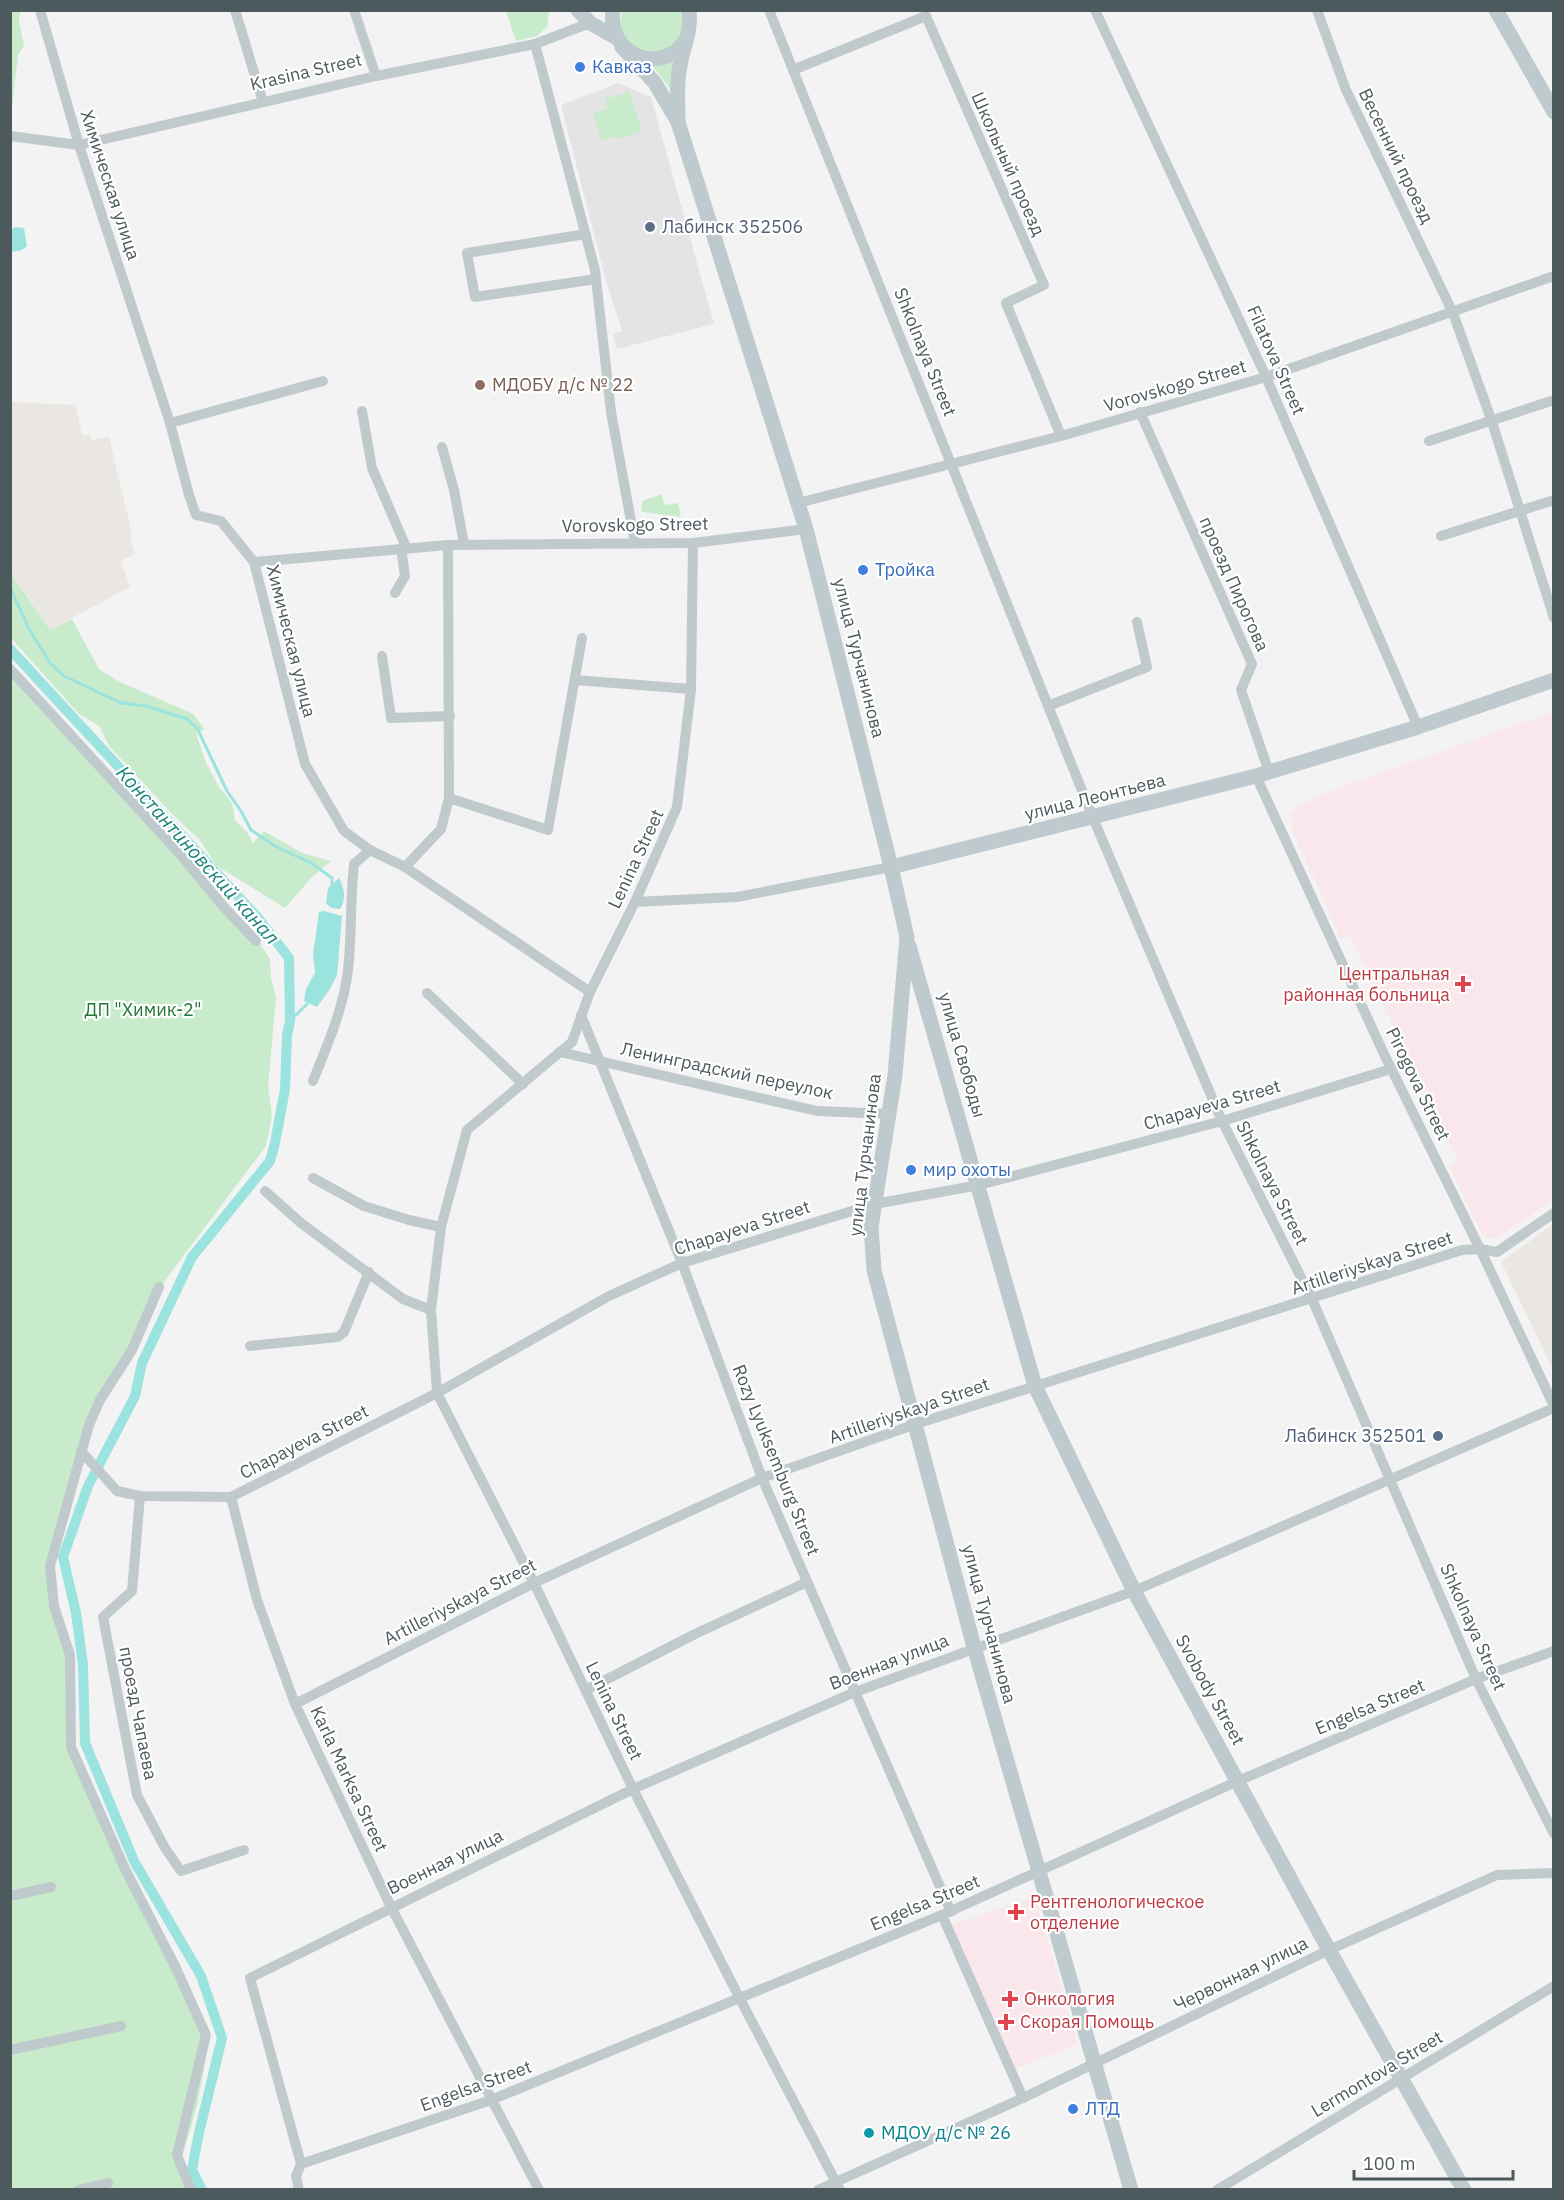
<svg xmlns="http://www.w3.org/2000/svg" width="1564" height="2200" viewBox="0 0 1564 2200" font-family="'IBM Plex Sans',sans-serif">
<rect width="100%" height="100%" fill="#f4f3f3"/>
<g fill="#eae6e1">
<polygon points="10,402 76,405 82,435 90,435 92,440 109,437 131,530 131,542 135,554 121,561 130,587 50,630 11,572"/>
<polygon points="1553,1224 1553,1369 1501,1262"/>
</g>
<polygon fill="#e5e4e4" points="618,83 651,97 714,324 617,349 613,334 622,331 605,277 561,105"/>
<g fill="#f9e7eb">
<polygon points="1553,712 1553,1200 1500,1236 1494,1239 1484,1236 1480,1230 1450,1166 1458,1160 1350,936 1341,939 1292,829 1291,815 1296,807 1324,793"/>
<polygon points="1035,1896 1077,2044 1016,2069 949,1926"/>
</g>
<g fill="#c7ebcb">
<polygon points="11,10 20,11 19,22 24,46 18,55 11,116"/>
<path d="M623 10 681 11C695 53 631 69 622 29 620 22 620 17 623 10Z"/>
<polygon points="506,11 549,11 547,27 537,36 516,41"/>
<polygon points="674,61 671,90 652,65"/>
<polygon points="629,92 642,131 619,139 617,136 601,140 593,113 608,109 605,99"/>
<polygon points="661,494 665,505 678,503 681,517 642,512 641,507 643,501"/>
<polygon points="10,572 50,630 72,619 99,669 118,681 193,714 205,729 196,733 206,763 219,787 232,803 235,820 247,832 253,843 264,831 302,853 331,861 312,877 285,908 217,866 199,839 175,817 109,746 99,726 79,714 11,638"/>
<polygon points="10,667 259,942 270,959 271,978 276,997 268,1087 272,1115 266,1146 160,1287 101,1400 51,1566 56,1604 72,1655 72,1747 207,2035 206,2059 197,2106 183,2154 183,2167 193,2189 11,2189"/>
</g>
<g fill="#9ae3de">
<polygon points="14,227 24,228 27,246 22,250 11,252 11,231"/>
<path d="M339 878C344 888 347 899 340 909L331 908 326 903 328 888Z"/>
<polygon points="324,911 342,916 337,975 330,989 317,1007 304,1001 306,989 315,973 313,954 319,912"/>
</g>
<g fill="none" stroke-linecap="round" stroke-linejoin="round">
<g stroke="#9ae3de" stroke-width="3">
<polyline points="10,587 29,629 50,663 64,676 121,703 146,706 187,719 197,728 227,791 241,811 251,830 273,845 311,863 332,878 332,884"/>
<polyline points="290,1021 310,1001"/>
</g>
<polyline stroke="#9ae3de" stroke-width="10" points="10,649 258,918 289,958 290,1021 287,1035 285,1089 275,1143 270,1161 192,1257 142,1363 135,1396 88,1486 63,1557 76,1613 83,1665 85,1743 134,1861 201,1976 222,2038 198,2137 192,2170 202,2190"/>
<g stroke="#c0cacd" stroke-width="10">
<path d="M40 10 79 145 170 423 189 495 196 515 221 521 254 562 305 764 344 831 370 850 354 864C350 899 352 935 348 970 344 1007 327 1046 313 1081"/>
<polyline points="235,10 263,102"/>
<polyline points="354,10 376,76"/>
<polyline points="769,10 1093,818 1222,1121 1312,1299 1476,1679 1554,1834"/>
<polyline points="1095,10 1266,377 1418,727"/>
<polyline points="1317,10 1346,90 1453,313 1491,419 1554,618"/>
<polyline points="535,44 595,270 611,412 635,543"/>
<polyline points="793,70 926,16 1044,285 1006,303 1061,436"/>
<polyline points="10,136 79,145 376,76 535,44 590,23"/>
<polyline points="586,234 467,253 475,297 596,279"/>
<polyline points="362,411 372,468 406,547"/>
<polyline points="1140,412 1252,664 1241,690 1269,772"/>
<polyline points="170,423 323,381"/>
<polyline points="1429,441 1554,400"/>
<polyline points="442,447 454,490 464,544"/>
<polyline points="798,503 1061,436 1266,377 1554,276"/>
<polyline points="1441,536 1554,500"/>
<polyline points="693,543 691,689 677,807 635,902 590,992 572,1042 467,1130 441,1227 431,1310 437,1393 534,1583 633,1789 739,1997 840,2190"/>
<polyline points="254,562 448,545 693,543 806,529"/>
<polyline points="395,593 405,576 401,548"/>
<polyline points="382,656 391,718 450,716"/>
<polyline points="10,669 180,854 223,906 256,941"/>
<polyline points="575,680 691,689"/>
<polyline points="1048,706 1147,667 1137,622"/>
<polyline points="1256,776 1384,1054 1480,1249 1554,1406"/>
<polyline points="449,798 548,830 582,638"/>
<polyline points="370,850 405,867 590,992"/>
<polyline points="405,867 441,829 449,798 448,545"/>
<polyline points="635,902 737,897 891,867"/>
<polyline points="427,993 523,1084"/>
<polyline points="581,1015 682,1263 762,1478 951,1912"/>
<polyline points="560,1052 817,1111 889,1114"/>
<polyline points="313,1178 364,1206 409,1220 441,1227"/>
<polyline points="265,1191 301,1223 403,1299 431,1310"/>
<polyline points="159,1287 132,1350 100,1400 89,1425 50,1566 54,1606 70,1655 71,1747 125,1869 175,1966 206,2035 177,2155 191,2190"/>
<polyline points="250,1346 338,1337 344,1332 369,1272"/>
<polyline points="81,1451 117,1491 140,1496 231,1497 437,1393 609,1296 682,1263 875,1204 979,1185 1222,1121 1391,1069"/>
<polyline points="140,1496 132,1591 103,1617 137,1795 165,1848 181,1871 244,1850"/>
<polyline points="231,1497 257,1600 295,1704 391,1907 539,2190"/>
<polyline points="586,1690 695,1634 807,1582"/>
<polyline points="295,1704 534,1583 762,1478 916,1424 1462,1250 1480,1249 1497,1252 1554,1213"/>
<polyline points="10,1896 51,1887"/>
<polyline points="942,1915 1023,2098"/>
<polyline points="10,2050 121,2026"/>
<polyline points="301,2164 491,2100 942,1915 1238,1781 1476,1679 1554,1651"/>
<polyline points="78,2190 108,2183"/>
<polyline points="299,2190 296,2176 301,2164 250,1978 633,1789 855,1692 1134,1591 1554,1408"/>
<polyline points="818,2190 1023,2098 1329,1950 1497,1875 1554,1873"/>
<polyline points="1217,2190 1554,1986"/>
</g>
<g stroke="#becace" stroke-width="15">
<polyline points="578,10 590,23 615,37"/>
<path d="M613 10C608 44 640 70 671 54 677 52 681 46 685 41"/>
<polyline points="1496,10 1554,112"/>
<polyline points="622,47 655,83 678,122 806,529 891,867 907,937 895,1075 871,1227 874,1270 974,1647 1131,2190"/>
<path d="M678 122C678 103 676 84 680 66 683 45 692 32 689 10"/>
<polyline points="891,867 1256,776 1418,727 1554,680"/>
<polyline points="909,946 1035,1386 1134,1591 1329,1950 1464,2190"/>
</g>
</g>
<g fill="#3f7fe0" stroke="#fff" stroke-width="2">
<circle cx="580" cy="67" r="6"/>
<circle cx="863" cy="570" r="6"/>
<circle cx="911" cy="1170" r="6"/>
<circle cx="1073" cy="2109" r="6"/>
</g>
<g fill="#5c6f8a" stroke="#fff" stroke-width="2">
<circle cx="650" cy="227" r="6"/>
<circle cx="1438" cy="1436" r="6"/>
</g>
<circle fill="#8d6e63" stroke="#fff" stroke-width="2" cx="480" cy="385" r="6"/>
<g fill="#e0444e" stroke="#fff" stroke-width="2">
<path d="M1460 975h6v6h6v6h-6v6h-6v-6h-6v-6h6z"/>
<path d="M1013 1903h6v6h6v6h-6v6h-6v-6h-6v-6h6z"/>
<path d="M1007 1990h6v6h6v6h-6v6h-6v-6h-6v-6h6z"/>
<path d="M1003 2013h6v6h6v6h-6v6h-6v-6h-6v-6h6z"/>
</g>
<circle fill="#0f9aa8" stroke="#fff" stroke-width="2" cx="869" cy="2133" r="6"/>
<g text-anchor="middle" stroke-width="4.5" stroke-linejoin="round" paint-order="stroke">
<g font-size="18" fill="#366cbe" stroke="#fff" text-anchor="start">
<text x="592" y="73">Кавказ</text>
<text x="875" y="576">Тройка</text>
<text x="923" y="1176">мир охоты</text>
<text x="1085" y="2115">ЛТД</text>
</g>
<g font-size="18" fill="#4c5a5e" stroke="#fff">
<text transform="translate(306 72) rotate(-13)" y="6">Krasina Street</text>
<text transform="translate(1396 156) rotate(64)" y="6">Весенний проезд</text>
<text transform="translate(1008 164) rotate(66)" y="6">Школьный проезд</text>
<text transform="translate(110 185) rotate(72)" y="6">Химическая улица</text>
<text transform="translate(925 352) rotate(68)" y="6">Shkolnaya Street</text>
<text transform="translate(1276 360) rotate(66)" y="6">Filatova Street</text>
<text transform="translate(1175 386) rotate(-16)" y="6">Vorovskogo Street</text>
<text transform="translate(635 525) rotate(-1)" y="6">Vorovskogo Street</text>
<text transform="translate(1234 584) rotate(66)" y="6">проезд Пирогова</text>
<text transform="translate(291 641) rotate(76)" y="6">Химическая улица</text>
<text transform="translate(859 658) rotate(76)" y="6">улица Турчанинова</text>
<text transform="translate(1095 797) rotate(-14)" y="6">улица Леонтьева</text>
<text transform="translate(636 859) rotate(-65)" y="6">Lenina Street</text>
<text transform="translate(962 1055) rotate(74)" y="6">улица Свободы</text>
<text transform="translate(727 1071) rotate(12)" y="6">Ленинградский переулок</text>
<text transform="translate(1418 1084) rotate(64)" y="6">Pirogova Street</text>
<text transform="translate(1212 1105) rotate(-16)" y="6">Chapayeva Street</text>
<text transform="translate(865 1155) rotate(-83)" y="6">улица Турчанинова</text>
<text transform="translate(1272 1183) rotate(63)" y="6">Shkolnaya Street</text>
<text transform="translate(742 1228) rotate(-18)" y="6">Chapayeva Street</text>
<text transform="translate(1372 1263) rotate(-18)" y="6">Artilleriyskaya Street</text>
<text transform="translate(909 1411) rotate(-19)" y="6">Artilleriyskaya Street</text>
<text transform="translate(304 1442) rotate(-27)" y="6">Chapayeva Street</text>
<text transform="translate(776 1460) rotate(68)" y="6">Rozy Lyuksemburg Street</text>
<text transform="translate(460 1602) rotate(-27)" y="6">Artilleriyskaya Street</text>
<text transform="translate(989 1624) rotate(75)" y="6">улица Турчанинова</text>
<text transform="translate(1473 1627) rotate(66)" y="6">Shkolnaya Street</text>
<text transform="translate(889 1662) rotate(-21)" y="6">Военная улица</text>
<text transform="translate(1210 1690) rotate(61)" y="6">Svobody Street</text>
<text transform="translate(1370 1707) rotate(-23)" y="6">Engelsa Street</text>
<text transform="translate(614 1711) rotate(64)" y="6">Lenina Street</text>
<text transform="translate(138 1713) rotate(79)" y="6">проезд Чапаева</text>
<text transform="translate(349 1779) rotate(65)" y="6">Karla Marksa Street</text>
<text transform="translate(445 1862) rotate(-26)" y="6">Военная улица</text>
<text transform="translate(925 1903) rotate(-23)" y="6">Engelsa Street</text>
<text transform="translate(1241 1974) rotate(-26)" y="6">Червонная улица</text>
<text transform="translate(1377 2074) rotate(-31)" y="6">Lermontova Street</text>
<text transform="translate(476 2086) rotate(-20)" y="6">Engelsa Street</text>
</g>
<g font-size="18" fill="#4e5e75" stroke="#fff" text-anchor="start">
<text x="662" y="233">Лабинск 352506</text>
<text x="1426" y="1442" text-anchor="end">Лабинск 352501</text>
</g>
<g font-size="18" fill="#785e54" stroke="#fff" text-anchor="start">
<text x="492" y="391">МДОБУ д/с № 22</text>
</g>
<g font-size="18" fill="#be3a42" stroke="#fff" text-anchor="start">
<text x="1450" y="980" text-anchor="end">Центральная<tspan x="1450" dy="21">районная больница</tspan></text>
<text x="1030" y="1908">Рентгенологическое<tspan x="1030" dy="21">отделение</tspan></text>
<text x="1024" y="2005">Онкология</text>
<text x="1020" y="2028">Скорая Помощь</text>
</g>
<g font-size="18" fill="#237836" stroke="#fff">
<text x="143" y="1016">ДП "Химик-2"</text>
</g>
<g font-size="18" fill="#0d838f" stroke="#fff" text-anchor="start">
<text x="881" y="2139">МДОУ д/с № 26</text>
</g>
<g font-size="20" font-style="italic" fill="#1b837b" stroke="#fff">
<text transform="translate(198 855) rotate(48)" y="7">Константиновский канал</text>
</g>
</g>
<rect width="1564" height="2200" fill="none" stroke="#4c5a5e" stroke-width="24"/>
<path d="M1354 2170v9h159v-9" fill="none" stroke="#4c5a5e" stroke-width="3"/>
<text x="1363" y="2170" font-size="18" fill="#4c5a5e" stroke="#ffffff" stroke-width="4.5" paint-order="stroke">100 m</text>
</svg>
